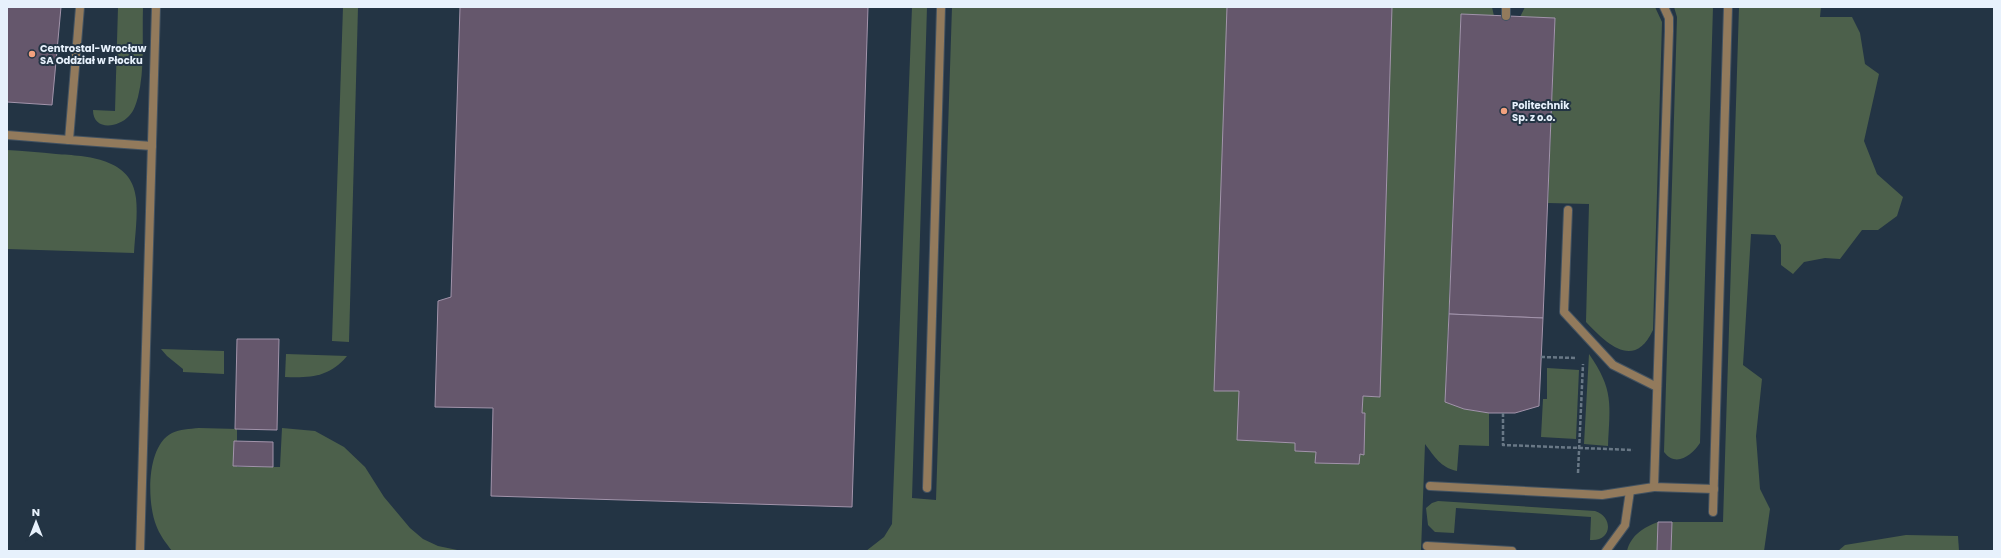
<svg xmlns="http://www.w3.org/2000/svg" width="2001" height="558" viewBox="0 0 2001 558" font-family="Poppins,sans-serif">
<rect width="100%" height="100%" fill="#233444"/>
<g fill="#4c604b">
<path d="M118 7H143C142 35 145 70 138 97 136 104 134 111 129 116 118 128 93 131 93 110L115 111Z"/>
<polygon points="343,7 358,7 349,342 332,341"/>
<path d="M912 7H927L912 498 936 500 952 7H1492L1494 16 1461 14 1445 401 1464 409 1489 413V446L1459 445 1457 471C1440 467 1435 457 1425 444L1421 551H866L884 537 892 524Z"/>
<path d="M1525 7H1655L1662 22 1653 330C1634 371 1606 343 1586 322L1589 204 1548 203 1555 19 1520 17Z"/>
<path d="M1674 7H1713L1700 443C1692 455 1676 468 1664 452L1677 17Z"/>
<polygon points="1739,7 1821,7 1820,17 1852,17 1860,33 1865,64 1879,74 1864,141 1877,174 1903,197 1897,216 1878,230 1862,230 1840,259 1825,258 1804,262 1793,274 1781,265 1781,245 1775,235 1751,234 1743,365 1762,379 1756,436 1760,489 1770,509 1764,551 1671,551 1672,522 1723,522"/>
<path d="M7 150C23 151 40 152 56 154 87 156 132 158 136 198 138 216 135 235 134 253L7 249Z"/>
<polygon points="161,349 224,351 224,374 183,372 183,369 167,356"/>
<path d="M286 354 347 356C330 377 310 378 285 377Z"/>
<path d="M1589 354C1614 390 1610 404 1608 446L1584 444Z"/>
<polygon points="1547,368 1579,370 1576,439 1541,437 1543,399 1547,399"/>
<path d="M199 428 237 429V467H280L282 428 315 431 344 447 365 467 384 497 410 528 423 539 438 546 462 551H172C166 543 159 534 156 525 147 502 146 446 172 433 180 429 189 429 199 428Z"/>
<path d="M1438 501 1595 511C1614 517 1612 542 1590 540L1591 517 1456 508 1454 533 1435 532 1428 525 1426 508 1432 503Z"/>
<path d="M1658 522 1657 551H1661H1627C1631 535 1644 527 1658 522Z"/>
<polygon points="1906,535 1958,536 1959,551 1838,551 1845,545"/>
</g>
<g fill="#65576c" stroke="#a294ab">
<polygon points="7,7 61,7 52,105 7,102"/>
<polygon points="460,7 868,7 852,507 491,496 493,408 435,407 438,301 451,297"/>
<polygon points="1227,7 1392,7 1380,397 1363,396 1362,413 1365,413 1364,455 1360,454 1359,464 1315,463 1316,452 1295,451 1295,443 1237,440 1239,391 1214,391"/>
<polygon points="1461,14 1555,18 1543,318 1449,314"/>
<polygon points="1449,314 1543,318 1539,406 1515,413 1489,413 1464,409 1445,402"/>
<polygon points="237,339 279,339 277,430 235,429"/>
<polygon points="234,441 273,442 273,467 233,466"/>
<polygon points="1658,522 1672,522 1671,551 1657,551"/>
</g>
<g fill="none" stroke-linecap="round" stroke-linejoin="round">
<defs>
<g id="service">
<polyline points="80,7 69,140 152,146"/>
<polyline points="1664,7 1669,18 1669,31 1654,487 1714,489"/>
<polyline points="1506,16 1506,7"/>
<polyline points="7,135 69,140"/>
<polyline points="1568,210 1564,312 1613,365 1657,387"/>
<polyline points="1430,486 1602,495 1654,487"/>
<polyline points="1427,546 1512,551"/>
<polyline points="1606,551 1625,525 1630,491"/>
</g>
<g id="minor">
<polyline points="927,488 941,7"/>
<polyline points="1713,512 1728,7"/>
<polyline points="140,551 156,7"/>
</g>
</defs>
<use href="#service" stroke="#425261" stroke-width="10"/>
<use href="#minor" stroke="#425261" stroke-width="10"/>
<g stroke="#697886" stroke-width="2.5" stroke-dasharray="4 2" stroke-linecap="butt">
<polyline points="1541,357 1577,358"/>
<polyline points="1503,413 1503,445 1633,450"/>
<polyline points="1578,473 1583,364"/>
</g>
<use href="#service" stroke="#927a5c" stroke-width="8"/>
<use href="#minor" stroke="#927a5c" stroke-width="8"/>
</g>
<g fill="#f2a17e" stroke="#233444" stroke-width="1.5">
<circle cx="32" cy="54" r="4"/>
<circle cx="1504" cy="111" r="4"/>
</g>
<g text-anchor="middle" stroke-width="4" stroke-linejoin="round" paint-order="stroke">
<g font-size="10" font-weight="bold" fill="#e7f1fc" stroke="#233444" text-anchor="start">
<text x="40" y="52">Centrostal-Wrocław<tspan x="40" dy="12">SA Oddział w Płocku</tspan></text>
<text x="1512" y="109">Politechnik<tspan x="1512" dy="12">Sp. z o.o.</tspan></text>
</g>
</g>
<rect width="2001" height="558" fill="none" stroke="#e7f1fc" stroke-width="16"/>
<g transform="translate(36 522)" stroke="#233444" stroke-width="3" paint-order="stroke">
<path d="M0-3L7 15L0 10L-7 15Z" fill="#e7f1fc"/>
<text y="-6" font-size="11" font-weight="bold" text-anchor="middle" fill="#e7f1fc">N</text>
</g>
</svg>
